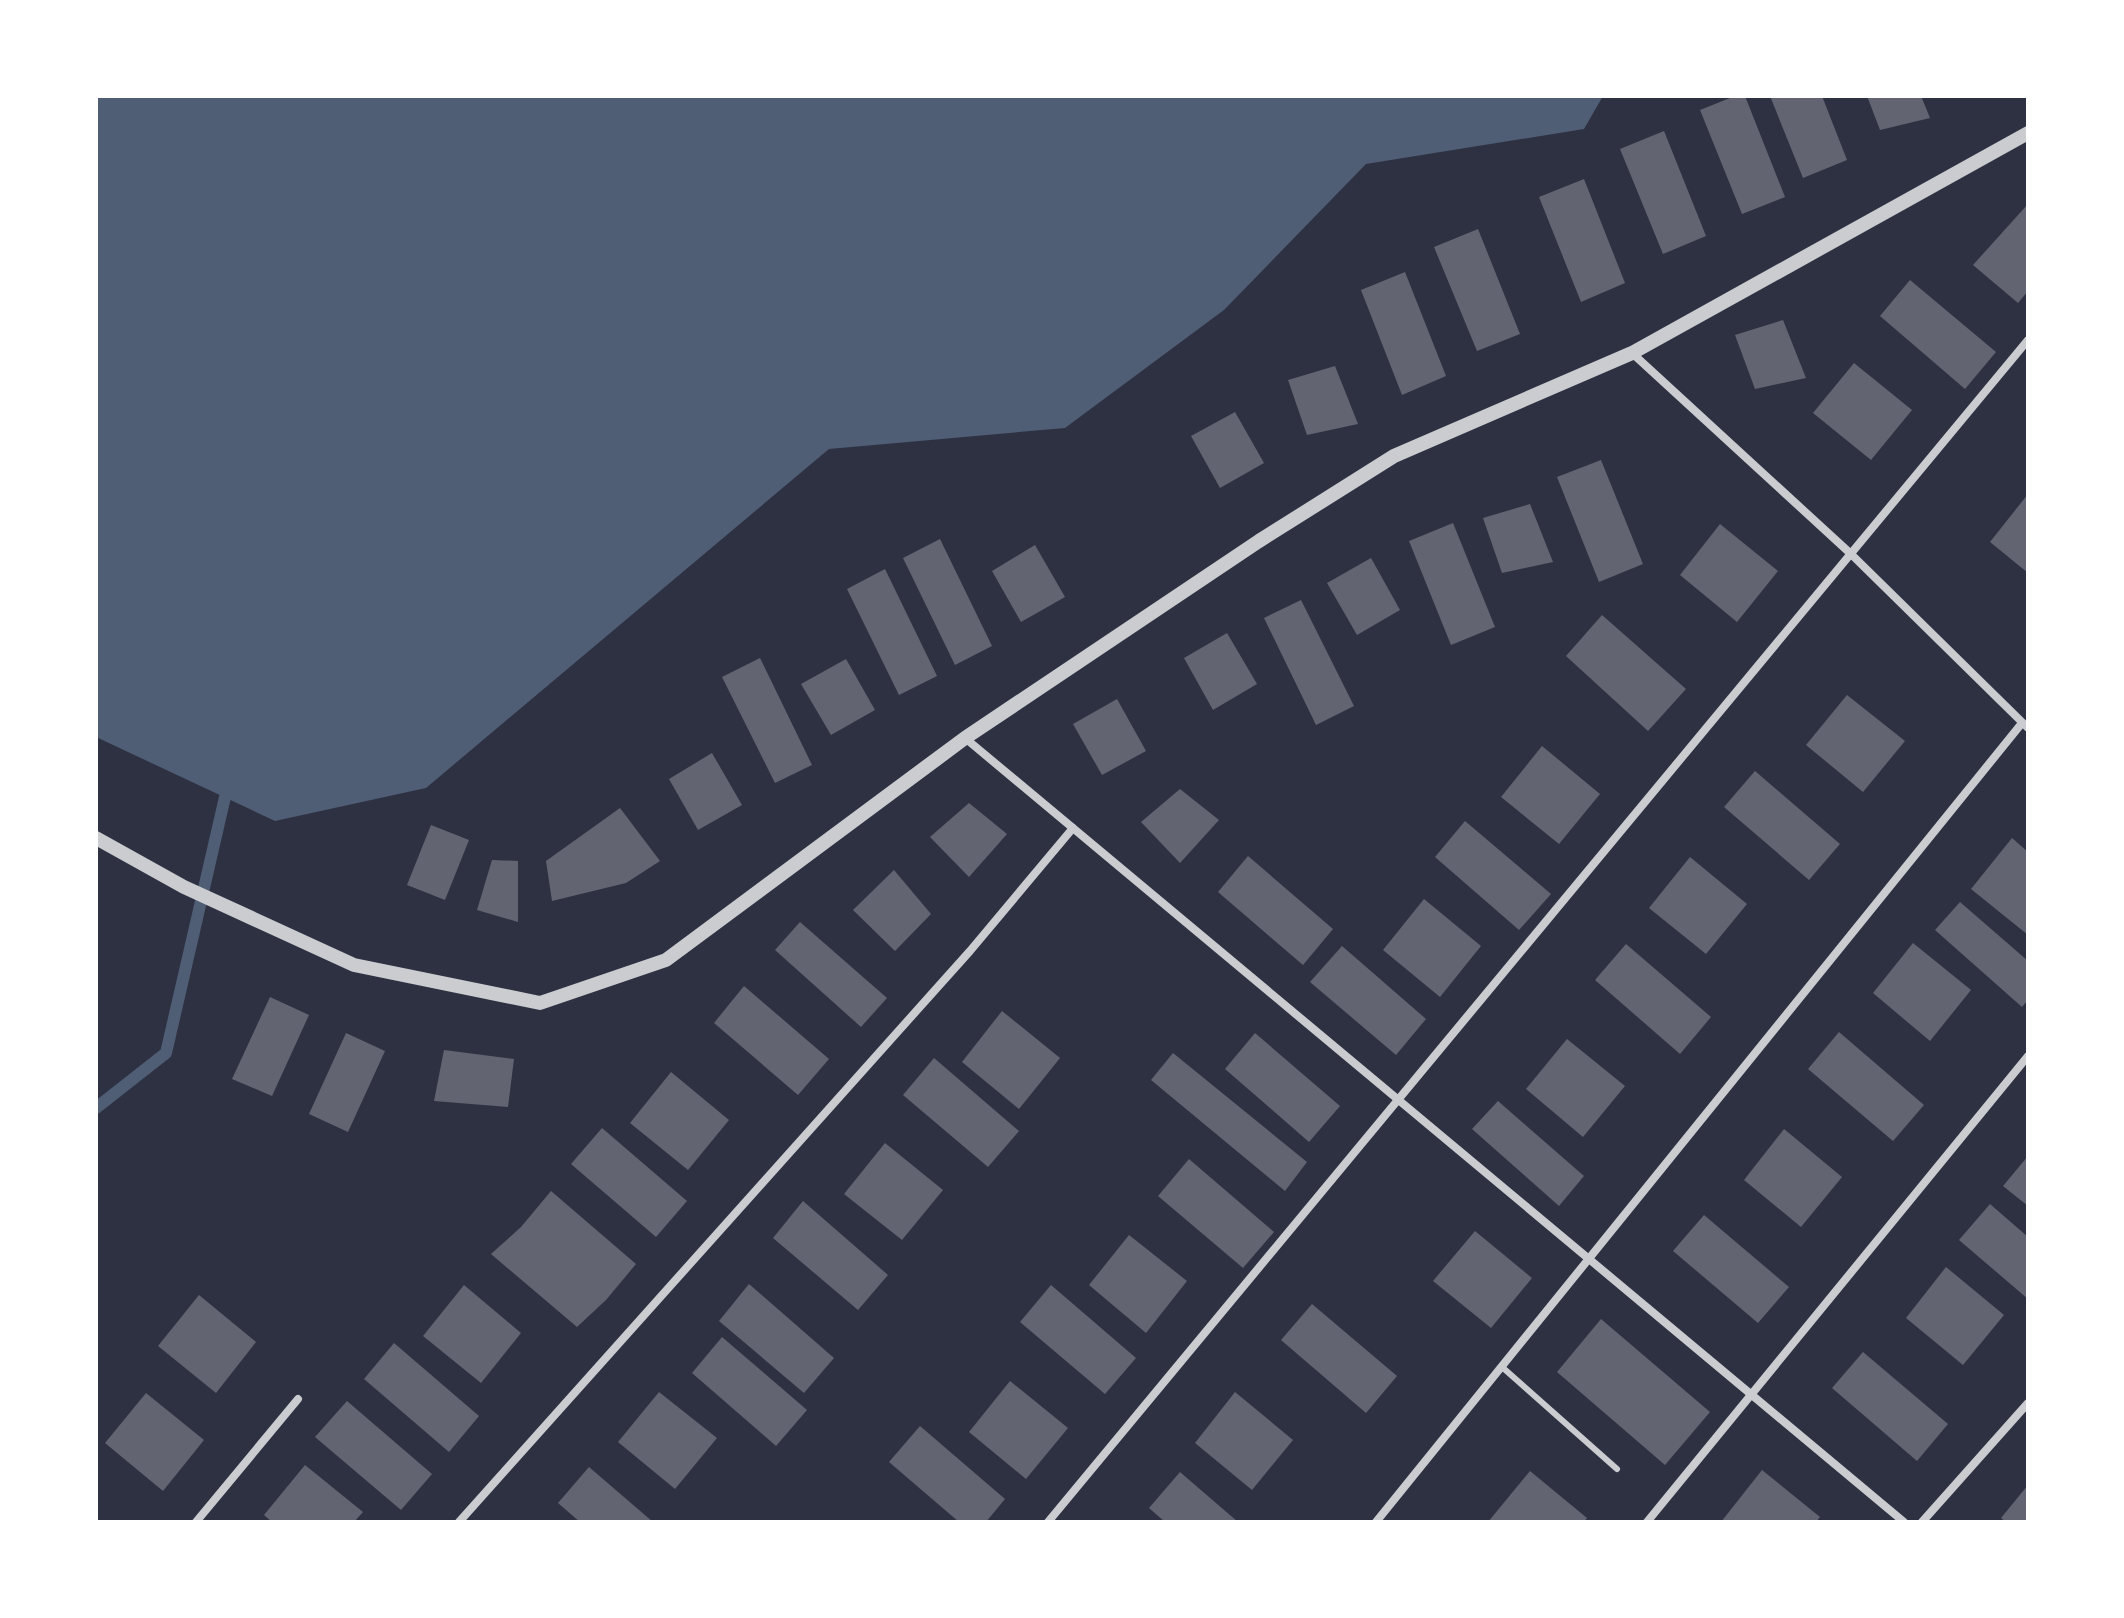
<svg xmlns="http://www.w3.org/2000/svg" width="2124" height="1618" viewBox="0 0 2124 1618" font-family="'PT Sans Narrow',sans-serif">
<rect width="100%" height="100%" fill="#2d3142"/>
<polygon fill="#4f5d75" points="96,96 1603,96 1584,129 1366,164 1224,310 1065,428 829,449 426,788 275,821 96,737"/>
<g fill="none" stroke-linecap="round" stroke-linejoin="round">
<polyline stroke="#4f5d75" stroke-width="12" points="96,1108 166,1053 225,797"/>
</g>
<g fill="#626471">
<polygon points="1735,96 1745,96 1785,197 1742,214 1700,110"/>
<polygon points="1770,96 1822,96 1847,160 1803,178"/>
<polygon points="1867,96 1921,96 1930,118 1880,130"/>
<polygon points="1664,131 1706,236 1663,254 1620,149"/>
<polygon points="1584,179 1625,283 1581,302 1539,197"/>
<polygon points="2028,204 2028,291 2018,303 1973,265"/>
<polygon points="1478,229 1520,334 1477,351 1434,247"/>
<polygon points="1405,272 1446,376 1402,395 1361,290"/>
<polygon points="1910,280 1996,352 1965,389 1880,316"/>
<polygon points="1783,320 1806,378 1755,389 1735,335"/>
<polygon points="1854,363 1912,410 1871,460 1813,413"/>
<polygon points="1335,366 1358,424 1307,435 1288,380"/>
<polygon points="1235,412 1264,463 1220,488 1191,436"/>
<polygon points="1601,460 1643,564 1599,582 1557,477"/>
<polygon points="2028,494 2028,573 1990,542"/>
<polygon points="1530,504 1553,562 1502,573 1483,518"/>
<polygon points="1453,523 1495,627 1451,645 1409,541"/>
<polygon points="1720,524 1778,571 1737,622 1680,575"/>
<polygon points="940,539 992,646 955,665 903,558"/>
<polygon points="1035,545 1065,597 1021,622 992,571"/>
<polygon points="1371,558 1400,610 1357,635 1327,583"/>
<polygon points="885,569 937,676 899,695 847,589"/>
<polygon points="1301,600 1354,706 1316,725 1264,618"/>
<polygon points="1602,615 1686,689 1648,731 1566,656"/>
<polygon points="1227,633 1257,684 1213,710 1184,658"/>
<polygon points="760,658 812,765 775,783 722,677"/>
<polygon points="846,659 875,710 831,735 801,684"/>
<polygon points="1847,695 1905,741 1863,792 1806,745"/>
<polygon points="1117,699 1146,751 1102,775 1073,724"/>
<polygon points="1542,746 1600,794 1559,844 1501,797"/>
<polygon points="712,753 742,805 698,830 669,779"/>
<polygon points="1755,771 1840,844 1809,880 1724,807"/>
<polygon points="1180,789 1219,820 1180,863 1141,822"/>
<polygon points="969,803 1007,834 969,877 930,837"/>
<polygon points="620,808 660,861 626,883 552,901 546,861"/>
<polygon points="1465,821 1551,894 1519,930 1435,857"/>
<polygon points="431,825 469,840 445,900 407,885"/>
<polygon points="2012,838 2028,852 2028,935 1971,889"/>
<polygon points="1248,856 1333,929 1303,965 1218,892"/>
<polygon points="1690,857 1747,904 1706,954 1649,908"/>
<polygon points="492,860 518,861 518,922 477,910"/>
<polygon points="894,870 931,914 895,951 853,910"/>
<polygon points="1424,899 1481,946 1440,997 1383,950"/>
<polygon points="1960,902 2028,961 2028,1000 2022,1007 1935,930"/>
<polygon points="800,922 887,998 861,1027 775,950"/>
<polygon points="1913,943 1971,990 1930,1041 1873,993"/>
<polygon points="1626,944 1711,1017 1680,1054 1595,980"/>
<polygon points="1342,946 1426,1019 1396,1055 1310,982"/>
<polygon points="744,986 829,1059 798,1095 714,1023"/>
<polygon points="270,997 309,1015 272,1096 232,1079"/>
<polygon points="1002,1011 1060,1058 1019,1109 962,1062"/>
<polygon points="1839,1032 1924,1105 1893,1141 1808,1069"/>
<polygon points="346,1033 385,1051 348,1132 309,1114"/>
<polygon points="1255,1033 1340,1106 1309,1142 1225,1069"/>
<polygon points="1567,1039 1625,1086 1583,1137 1526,1089"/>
<polygon points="444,1050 514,1059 508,1107 434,1101"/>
<polygon points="1173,1053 1307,1162 1285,1191 1151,1080"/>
<polygon points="934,1058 1019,1131 988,1167 903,1095"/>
<polygon points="671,1072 729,1120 688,1170 630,1123"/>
<polygon points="1498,1101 1584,1176 1559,1206 1472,1129"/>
<polygon points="602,1128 687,1201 656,1237 571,1164"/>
<polygon points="1784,1129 1842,1177 1801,1227 1744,1180"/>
<polygon points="885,1143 943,1190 902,1240 844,1194"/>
<polygon points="2028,1156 2028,1206 2003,1186"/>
<polygon points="1189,1159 1274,1232 1243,1268 1158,1196"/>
<polygon points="551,1191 636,1264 606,1300 577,1327 491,1254 521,1227"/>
<polygon points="803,1201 888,1275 858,1310 773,1238"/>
<polygon points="1990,1204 2028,1237 2028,1299 1959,1240"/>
<polygon points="1704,1215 1789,1287 1758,1323 1673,1251"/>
<polygon points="1475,1231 1532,1278 1491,1328 1433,1281"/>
<polygon points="1129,1235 1187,1281 1146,1333 1089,1285"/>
<polygon points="1946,1267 2004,1315 1963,1365 1906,1318"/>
<polygon points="749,1284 834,1358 804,1393 719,1321"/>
<polygon points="464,1285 521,1333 481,1383 423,1336"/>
<polygon points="1051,1285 1136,1358 1105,1394 1020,1322"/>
<polygon points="199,1295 256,1342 216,1393 158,1346"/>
<polygon points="1312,1304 1397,1376 1366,1413 1281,1340"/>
<polygon points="1601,1319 1710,1412 1665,1465 1557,1372"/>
<polygon points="722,1337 807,1410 776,1446 692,1373"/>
<polygon points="394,1343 479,1416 449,1452 364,1379"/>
<polygon points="1863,1352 1948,1424 1917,1461 1832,1388"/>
<polygon points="1010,1381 1068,1428 1026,1479 969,1432"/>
<polygon points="659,1392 717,1438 675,1489 618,1442"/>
<polygon points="1235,1392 1293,1440 1252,1490 1195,1443"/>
<polygon points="146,1393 204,1440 163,1491 105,1443"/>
<polygon points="347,1401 432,1474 401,1510 315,1437"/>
<polygon points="920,1426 1005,1499 986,1522 959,1522 889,1462"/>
<polygon points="305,1465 363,1512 354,1522 272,1522 264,1515"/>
<polygon points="589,1467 653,1522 580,1522 558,1503"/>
<polygon points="1762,1470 1820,1517 1816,1522 1721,1522"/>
<polygon points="1530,1471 1587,1518 1584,1522 1488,1522"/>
<polygon points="1180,1472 1238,1522 1165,1522 1149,1508"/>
<polygon points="2028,1485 2028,1522 2006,1522 2001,1518"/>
</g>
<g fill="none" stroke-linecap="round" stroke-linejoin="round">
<polyline stroke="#caccd0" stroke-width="6" points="1502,1367 1617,1469"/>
<g stroke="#caccd0" stroke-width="8">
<polyline points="1632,353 1851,554 2028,728"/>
<polyline points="965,738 1904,1522"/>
<polyline points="196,1522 298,1399"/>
<polyline points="459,1522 970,951 1073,828"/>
<polyline points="1048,1522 2028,340"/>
<polyline points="1376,1522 2022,723"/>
<polyline points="1647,1522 2028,1056"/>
<polyline points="1922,1522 2028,1403"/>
</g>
<polyline stroke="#caccd0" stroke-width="14" points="96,838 184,887 354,965 540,1003 666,960 965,738 1259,541 1394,456 1632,353 2028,133"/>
</g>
<rect width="2124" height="1618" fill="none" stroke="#ffffff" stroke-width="196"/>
</svg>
